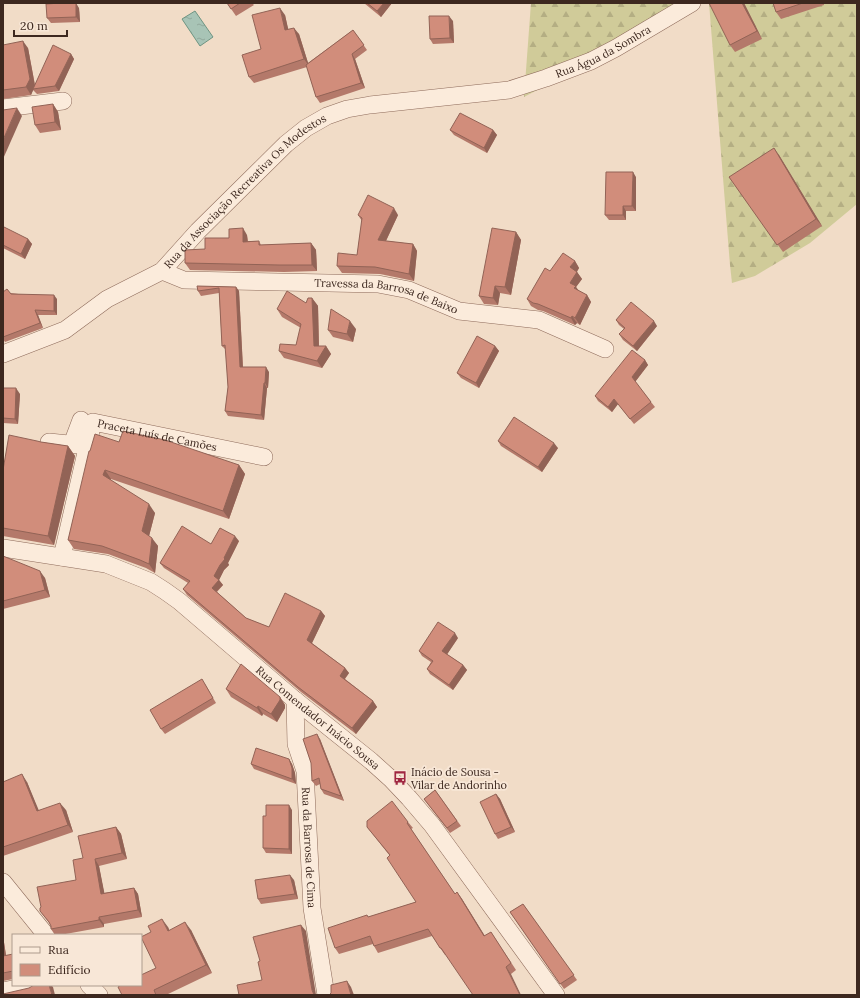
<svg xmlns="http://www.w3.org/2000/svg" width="860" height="998" viewBox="0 0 860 998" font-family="Lora,serif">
<defs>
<pattern id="forest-firs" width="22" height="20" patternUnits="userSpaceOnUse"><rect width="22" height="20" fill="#d0cb99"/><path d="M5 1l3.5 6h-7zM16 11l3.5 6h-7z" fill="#b4ae83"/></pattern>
<pattern id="water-ripples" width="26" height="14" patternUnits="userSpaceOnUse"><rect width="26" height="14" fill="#a8c4b6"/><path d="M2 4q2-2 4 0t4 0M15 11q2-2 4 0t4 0" fill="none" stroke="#92a89c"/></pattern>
</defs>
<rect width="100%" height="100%" fill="#f1dcc7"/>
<g fill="url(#forest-firs)">
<polygon points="531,3 700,3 661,25 524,97"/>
<polygon points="709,3 857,3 857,204 810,243 755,276 732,283 730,265"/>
</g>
<polygon fill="url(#water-ripples)" stroke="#6e9482" points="195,11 213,37 200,46 182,19"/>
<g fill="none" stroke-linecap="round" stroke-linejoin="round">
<defs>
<g id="minor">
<polyline points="3,108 63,101"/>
<path id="s1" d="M162 271 184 280 378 284 409 290 459 311 539 320 605 349"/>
<path id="s2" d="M3 354 65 330 107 299 162 271 198 231 286 144 306 128 327 116 347 109 370 105 509 90 546 78 591 61 616 48 692 3"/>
<polyline points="49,442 88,446"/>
<polyline points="72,444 81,420"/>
<path id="s3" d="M3 548 106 564 151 582 165 591 179 601 295 700 371 761 391 779 409 798 432 825 556 995"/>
<path id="s4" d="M62 557 93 422 264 457"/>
<path id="s5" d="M295 700 296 744 305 771 312 908 326 995"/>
<polyline points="3,882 46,935"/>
<polyline points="89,985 99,995"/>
<polyline points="3,991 31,985"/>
</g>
</defs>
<use href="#minor" stroke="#8e6b5b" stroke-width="18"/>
<use href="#minor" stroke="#fbebdb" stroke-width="17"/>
</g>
<g fill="#b4796a">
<polygon points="227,3 252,3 254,5 236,16"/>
<polygon points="364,3 392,3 381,17"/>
<polygon points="744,3 762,39 735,52 730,45"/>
<polygon points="773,3 824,3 824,5 781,19 776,12"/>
<polygon points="79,8 80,22 51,23 47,18"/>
<polygon points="285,15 288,29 299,34 308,63 353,30 367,50 355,59 365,88 320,103 316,97 307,67 254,83 249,77 261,49"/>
<polygon points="453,21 454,43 433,44 430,39"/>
<polygon points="3,45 28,48 35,85 71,54 74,59 59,91 37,94 33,90 31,95 3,99"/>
<polygon points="53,104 58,112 61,130 40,133 35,125"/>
<polygon points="450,130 493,130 497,135 487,153 454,135"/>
<polygon points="779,155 822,226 783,252 729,177"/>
<polygon points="636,177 636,211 626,211 626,220 609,220 605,215"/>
<polygon points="358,215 398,215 386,241 413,244 417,251 414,281 380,274 342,273 337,266 357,255 362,221"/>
<polygon points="3,229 28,239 32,244 25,259 3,248"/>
<polygon points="516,232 521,240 511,295 500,293 498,305 484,304 479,296"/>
<polygon points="247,235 248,241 259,241 261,245 311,243 316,250 317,271 284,272 190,270 185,263 205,249 229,238"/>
<polygon points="575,261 579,268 577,272 582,279 576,287 579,291 587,295 591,302 580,325 577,323 575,325 543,311 538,310 531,306 527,299 550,271"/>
<polygon points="197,286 236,287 239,291 243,367 269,372 268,388 267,388 264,420 228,416 225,411 228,387 226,350 222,346 219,293 201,296 198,291"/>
<polygon points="3,292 57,299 57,315 38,315 43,328 5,342 3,339"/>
<polygon points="312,298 318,306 319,346 326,346 331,354 322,368 284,358 279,351 296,345 301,328 282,317 277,309 306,303"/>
<polygon points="616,320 657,326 637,351 623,340 619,334 624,329 619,325"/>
<polygon points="356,329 353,342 333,337 328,330"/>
<polygon points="495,346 499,351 479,388 461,378 457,373"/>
<polygon points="645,360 648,365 635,382 655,407 634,424 618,404 612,412 598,401 595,396"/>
<polygon points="3,388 20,394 18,424 3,423"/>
<polygon points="498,441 558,448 542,472 501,446"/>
<polygon points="41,442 68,446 75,456 54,545 3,536 3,470"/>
<polygon points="90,451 239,465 245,474 229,519 111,479 111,480 155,513 149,536 158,546 155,573 146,568 108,554 74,549 68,540"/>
<polygon points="239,541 228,563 229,565 224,570 219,580 223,585 217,592 246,618 269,627 321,611 325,616 312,643 345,668 349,673 345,679 373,701 377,707 356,734 301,692 187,595 183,589 188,583 164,568 160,563 211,544"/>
<polygon points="3,556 45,578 50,597 3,609"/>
<polygon points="458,638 447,654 463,665 467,670 453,690 430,674 427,669 431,662 422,656 419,651"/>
<polygon points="205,684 216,703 165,734 161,729"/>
<polygon points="226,689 280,697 285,705 285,708 277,722 263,714 262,716 231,697"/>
<polygon points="320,739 344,801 324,794 321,789 320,784 316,786 312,781"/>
<polygon points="289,759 292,764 295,773 296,784 254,769 251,764"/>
<polygon points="3,782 27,782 38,810 66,810 73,832 3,856"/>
<polygon points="435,790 461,826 450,833 424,799"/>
<polygon points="496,794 500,799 515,832 498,839 495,834"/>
<polygon points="292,810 292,854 266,853 263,848 266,816"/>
<polygon points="408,822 413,828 411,829 455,894 457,892 462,899 485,936 491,932 516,970 511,974 446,954 445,955 432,936 378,953 374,946 373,944 339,954 335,948 368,917 416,902 390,856 367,827"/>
<polygon points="116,827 121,834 127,859 99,866 104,893 134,888 138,894 142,917 104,924 104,927 60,935 55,935 51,929 51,926 50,924 40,911 41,907 76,880 83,858"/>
<polygon points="294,880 298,899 261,904 258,899"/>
<polygon points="523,904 577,980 564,989 510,912"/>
<polygon points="168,927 169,930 191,930 212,973 166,995 122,995 156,968"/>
<polygon points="3,936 6,955 13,955 13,979 3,981"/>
</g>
<g fill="#926356">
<polygon points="76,3 79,8 80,22 76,17"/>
<polygon points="384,3 392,3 381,17 377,11"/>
<polygon points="742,3 744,3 762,39 757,31"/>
<polygon points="280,8 285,15 290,37 285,30"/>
<polygon points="449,16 453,21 454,43 450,38"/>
<polygon points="294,28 299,34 309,66 304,59"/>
<polygon points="23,41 28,48 35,86 31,95 26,87"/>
<polygon points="71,54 74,59 59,91 55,86"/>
<polygon points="352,54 355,59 365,88 361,83"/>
<polygon points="53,104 58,112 61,130 55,122"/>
<polygon points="17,108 22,116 3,159 3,140"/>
<polygon points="493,130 497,135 487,153 484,148"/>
<polygon points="774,148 779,155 822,226 816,219"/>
<polygon points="633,172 636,177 636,211 632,206"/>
<polygon points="623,206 626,211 626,220 623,215"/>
<polygon points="394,208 398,215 383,247 378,240"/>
<polygon points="243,228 247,235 248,248 243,242"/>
<polygon points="516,232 521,240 511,295 505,287"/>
<polygon points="28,239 32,244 25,259 21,254"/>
<polygon points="311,243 316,250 317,271 312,265"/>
<polygon points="413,244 417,251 414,281 409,274"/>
<polygon points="575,261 579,268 575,274 570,267"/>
<polygon points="577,272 582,279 576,287 580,293 579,295 570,283"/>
<polygon points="495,286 500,293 498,305 493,298"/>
<polygon points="236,287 239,291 243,371 240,367"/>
<polygon points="54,295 57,299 57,315 54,311"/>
<polygon points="587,295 591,302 580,325 575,318"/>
<polygon points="312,298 318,306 319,353 314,346"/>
<polygon points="35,310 38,315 43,328 40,323"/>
<polygon points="572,316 577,323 575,325 571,318"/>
<polygon points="350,321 356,329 353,342 347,334"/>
<polygon points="654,321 657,326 637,351 633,346"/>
<polygon points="326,346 331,354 322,368 317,361"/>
<polygon points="495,346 499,351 479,388 476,383"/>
<polygon points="645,360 648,365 635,382 632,377"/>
<polygon points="266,367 269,372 268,388 265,383"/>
<polygon points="264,383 267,388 264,420 261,415"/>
<polygon points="16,388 20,394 18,424 15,419"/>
<polygon points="614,399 618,404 612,412 608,407"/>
<polygon points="554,443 558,448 542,472 538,467"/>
<polygon points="68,446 75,456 54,545 48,536"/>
<polygon points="239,465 245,474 229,519 223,511"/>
<polygon points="105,470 111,479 109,484 103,475"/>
<polygon points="149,504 155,513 148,540 142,531"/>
<polygon points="235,536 239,541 228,563 229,565 224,570 219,580 223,585 215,593 212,588 214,576"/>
<polygon points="152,538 158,546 155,573 149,564"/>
<polygon points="40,571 45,578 50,597 45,590"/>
<polygon points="321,611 325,616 311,645 307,640"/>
<polygon points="455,633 458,638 446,656 442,651"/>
<polygon points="463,665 467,670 453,690 449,685"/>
<polygon points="345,668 349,673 343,681 340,676"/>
<polygon points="280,697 285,705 285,708 277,722 271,714"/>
<polygon points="373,701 377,707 356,734 352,728"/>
<polygon points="258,706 263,714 262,716 257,708"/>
<polygon points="317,734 320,739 344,801 341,796"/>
<polygon points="289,759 292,764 295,773 296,784 292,779"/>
<polygon points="22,774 27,782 42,818 37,811"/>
<polygon points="496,794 500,799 515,832 511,827"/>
<polygon points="60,803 66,810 73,832 68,825"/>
<polygon points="289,805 292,810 292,854 289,849"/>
<polygon points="116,827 121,834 127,859 122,853"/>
<polygon points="95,859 99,866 106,901 101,894"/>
<polygon points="290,875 294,880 298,899 295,894"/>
<polygon points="134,888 138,894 142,917 138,910"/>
<polygon points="457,892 462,899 489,943 484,936"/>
<polygon points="99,917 104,924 104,927 99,920"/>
<polygon points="162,919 168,927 173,939 168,931"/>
<polygon points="185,922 191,930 212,973 206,965"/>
<polygon points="301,925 306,931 316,995 314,995 312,990"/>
<polygon points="3,936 7,962 3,956"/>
<polygon points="506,967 511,974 521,995 520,995"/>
<polygon points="347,981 351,987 354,995 351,995"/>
<polygon points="49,985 51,985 53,987 55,995 52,995"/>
</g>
<g fill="#d18d7b" stroke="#926356">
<polygon points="61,3 76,3 76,17 47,18 46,4"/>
<polygon points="227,3 240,3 231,9"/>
<polygon points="367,3 384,3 377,11"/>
<polygon points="709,3 742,3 757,31 730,45"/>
<polygon points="773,3 803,3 776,12"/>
<polygon points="280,8 285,30 294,28 304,59 249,77 242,55 261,49 252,15"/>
<polygon points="429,16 449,16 450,38 430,39"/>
<polygon points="353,30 364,45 352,54 361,83 316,97 306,65"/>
<polygon points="23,41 30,79 26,87 3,90 3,45"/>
<polygon points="53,45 71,54 55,86 33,89"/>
<polygon points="53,104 55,122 35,125 32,107"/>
<polygon points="17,108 3,140 3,110"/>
<polygon points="460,113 493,130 484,148 450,130"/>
<polygon points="774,148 816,219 777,245 729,177"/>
<polygon points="606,172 633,172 632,206 623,206 623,215 605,215"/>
<polygon points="368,195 394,208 378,240 413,244 409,274 375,267 337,266 338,253 357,255 362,218 358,215"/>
<polygon points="4,227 28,239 21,254 3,245 3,229"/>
<polygon points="243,228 243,242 259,241 259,245 311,243 312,265 279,265 185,263 185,250 205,249 205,238 229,238 229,229"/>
<polygon points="492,228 516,232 505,287 495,286 493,298 479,296"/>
<polygon points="563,253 575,261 570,267 577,272 570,283 576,286 574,288 587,295 575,318 572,316 571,318 538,304 533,303 527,299 545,268 550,271"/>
<polygon points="197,286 236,287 240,367 266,367 265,383 264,383 261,415 225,411 228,387 225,345 222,346 219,288 198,291"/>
<polygon points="7,289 11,294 54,295 54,311 35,310 40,323 3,337 3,315 4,315 3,314 3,292"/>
<polygon points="287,291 306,303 308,298 312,298 314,346 326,346 317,361 279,351 280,344 296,345 301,324 277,309"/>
<polygon points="631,302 654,321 633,346 619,334 625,328 616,320"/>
<polygon points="331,309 350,321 347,334 328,330"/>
<polygon points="477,336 495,346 476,383 457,373"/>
<polygon points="632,350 645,360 632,377 651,402 630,419 614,399 608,407 595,396"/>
<polygon points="3,388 16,388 15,419 3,418"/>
<polygon points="514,417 554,443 538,467 498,441"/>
<polygon points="123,431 165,440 239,465 223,511 105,470 103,475 149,504 142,531 152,538 149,564 140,560 102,546 68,540 89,451 90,451 95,434 119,442"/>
<polygon points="9,435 37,441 41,442 68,446 48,536 3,528 3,470"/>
<polygon points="182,526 211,544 220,528 235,536 224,558 225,559 220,565 214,576 219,580 212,588 246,618 269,627 285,593 321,611 307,640 345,668 340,676 373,701 352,728 298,687 183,589 190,581 160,563"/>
<polygon points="3,556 40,571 45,590 3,601"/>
<polygon points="438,622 455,633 442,651 463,665 449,685 427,669 433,661 419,651"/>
<polygon points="241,664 280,697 280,700 271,714 258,706 257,708 226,689"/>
<polygon points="202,679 213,698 161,729 150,710"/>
<polygon points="317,734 341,796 321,789 319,778 312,781 311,763 303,739"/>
<polygon points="256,748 289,759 292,768 292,779 251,764"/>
<polygon points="22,774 37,811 60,803 68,825 3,847 3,782"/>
<polygon points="435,790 457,821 447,828 424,799"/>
<polygon points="496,794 511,827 495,834 480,802"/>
<polygon points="392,801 408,822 407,823 455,894 457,892 484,936 491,932 511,963 506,967 520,995 473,995 441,948 440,948 428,929 374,946 370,936 335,948 328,928 367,915 368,917 416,902 387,858 390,855 367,827 367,821"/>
<polygon points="266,805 289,805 289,849 263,848 263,816 266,816"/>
<polygon points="116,827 122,853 95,859 101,894 134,888 138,910 99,917 99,920 51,929 51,926 49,922 40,911 40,908 41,907 37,887 76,880 73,860 83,858 78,836"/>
<polygon points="290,875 295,894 258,899 255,880"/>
<polygon points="523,904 574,975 560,984 510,912"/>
<polygon points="162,919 168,931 185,922 206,965 154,990 156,995 122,995 118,987 121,985 141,985 141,975 156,968 141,937 151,932 148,926"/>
<polygon points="301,925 312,990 314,995 239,995 237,985 262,980 258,962 260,961 253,937"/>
<polygon points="13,954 13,971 3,973 3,956"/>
<polygon points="347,981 351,995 329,995 331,993 331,985"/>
<polygon points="34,985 49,985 52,995 3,995 3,994 29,988"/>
</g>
<defs>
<symbol id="bus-bare" viewBox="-9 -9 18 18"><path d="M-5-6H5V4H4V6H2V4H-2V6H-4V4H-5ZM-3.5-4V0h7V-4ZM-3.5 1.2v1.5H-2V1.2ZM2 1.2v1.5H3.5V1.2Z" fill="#a02741" stroke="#f8e7d7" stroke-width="2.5" paint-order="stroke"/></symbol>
</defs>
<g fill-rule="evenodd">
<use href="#bus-bare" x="390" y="768" width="20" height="20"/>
</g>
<g text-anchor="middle" stroke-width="3.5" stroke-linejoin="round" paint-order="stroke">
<g font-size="11" fill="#3d281f" stroke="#f8e7d7">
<text dy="4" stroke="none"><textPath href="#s2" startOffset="694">Rua Água da Sombra</textPath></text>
<text dy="4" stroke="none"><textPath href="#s2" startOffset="296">Rua da Associação Recreativa Os Modestos</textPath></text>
<text dy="4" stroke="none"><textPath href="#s1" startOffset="228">Travessa da Barrosa de Baixo</textPath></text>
<text dy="4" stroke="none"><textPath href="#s4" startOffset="204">Praceta Luís de Camões</textPath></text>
<text dy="4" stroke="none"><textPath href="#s3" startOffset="368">Rua Comendador Inácio Sousa</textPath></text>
<text dy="4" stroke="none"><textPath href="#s5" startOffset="149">Rua da Barrosa de Cima</textPath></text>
</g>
<g font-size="11" fill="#3d281f" stroke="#f8e7d7" text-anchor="start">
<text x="411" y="776">Inácio de Sousa -<tspan x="411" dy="13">Vilar de Andorinho</tspan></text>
</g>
</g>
<rect width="860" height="998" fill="none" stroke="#3d281f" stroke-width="8"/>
<rect x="12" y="934" width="130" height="52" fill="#f8e7d7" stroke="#ad9b8d"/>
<rect x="20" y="947" width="20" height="6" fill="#fbebdb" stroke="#ad9b8d"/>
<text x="48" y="954" font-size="12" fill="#3d281f">Rua</text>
<rect x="20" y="964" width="20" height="12" fill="#d18d7b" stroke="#ad9b8d"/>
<text x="48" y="974" font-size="12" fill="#3d281f">Edifício</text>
<path d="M14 30v6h53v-6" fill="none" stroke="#3d281f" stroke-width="2"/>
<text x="20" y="30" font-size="12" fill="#3d281f" stroke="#f8e7d7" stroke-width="3" paint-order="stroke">20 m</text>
</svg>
